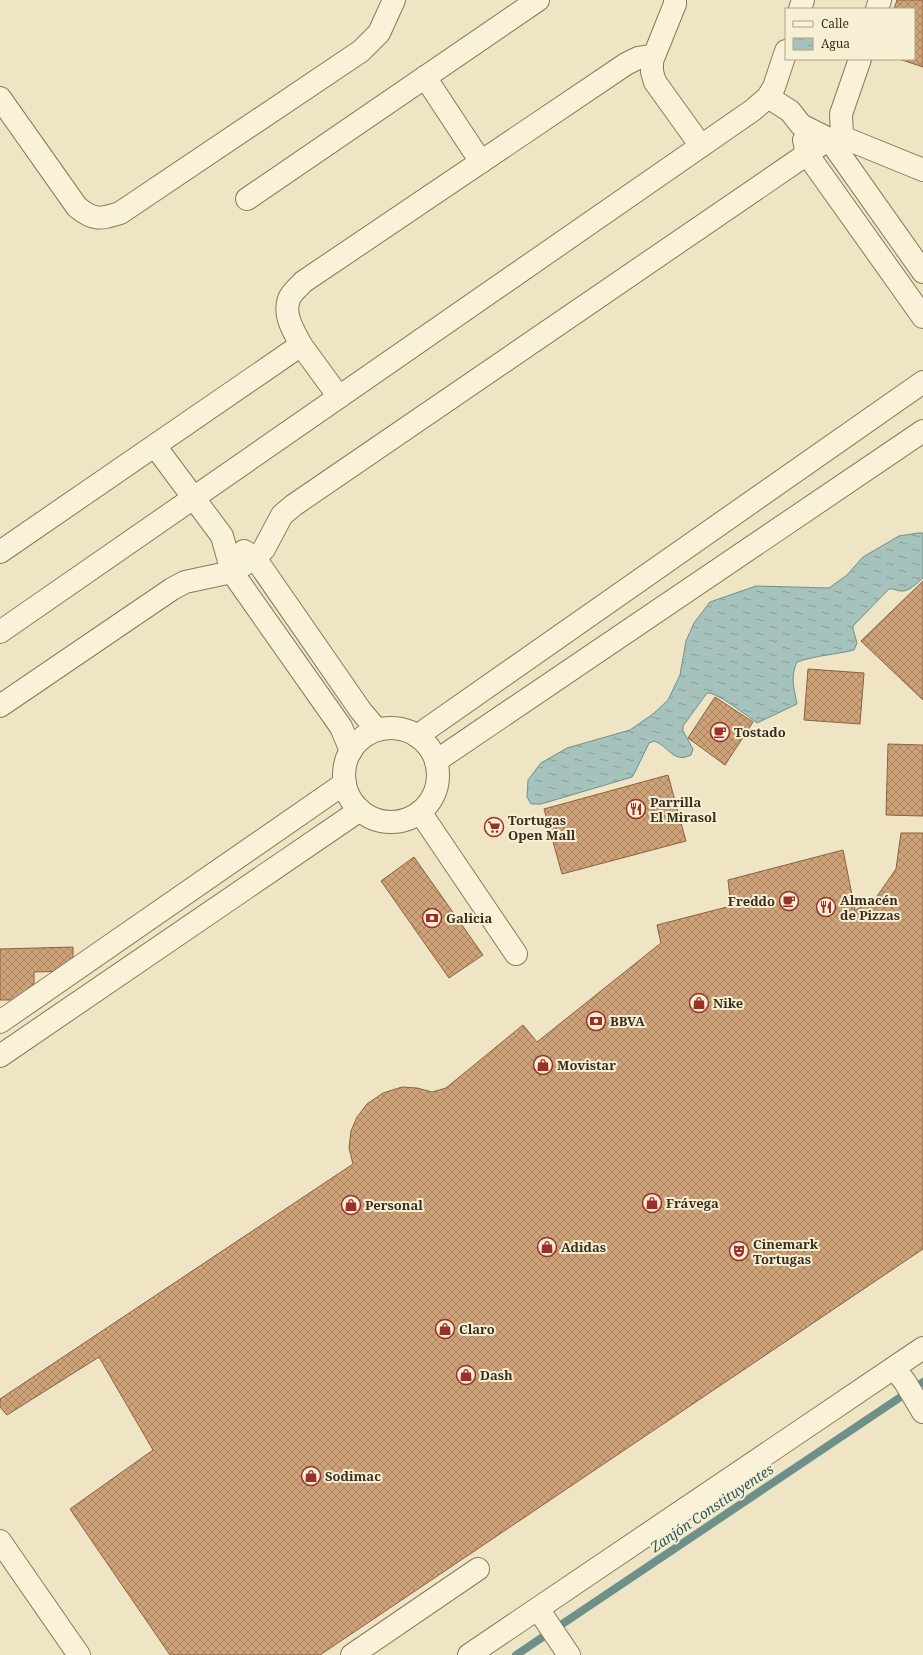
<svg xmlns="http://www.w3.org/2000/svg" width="923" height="1655" viewBox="0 0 923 1655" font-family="'Noto Serif',serif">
<defs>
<pattern id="water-ripples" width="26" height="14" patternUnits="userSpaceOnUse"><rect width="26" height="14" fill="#a6c2bc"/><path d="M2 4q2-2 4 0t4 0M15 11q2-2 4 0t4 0" fill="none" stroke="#889e98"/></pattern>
<pattern id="building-cross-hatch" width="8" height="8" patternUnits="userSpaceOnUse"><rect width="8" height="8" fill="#cea279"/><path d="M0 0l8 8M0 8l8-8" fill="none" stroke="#a88463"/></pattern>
</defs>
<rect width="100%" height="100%" fill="#efe5c4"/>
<path fill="url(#water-ripples)" stroke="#6d918a" d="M918 533H923V578C917 583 909 592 901 591 896 591 894 588 889 589L853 626V629L857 643 854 650C834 655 817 655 797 662 790 677 794 688 797 704L757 723C747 716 717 692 707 693L683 726V731L693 749 691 755C673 764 669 746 654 741L649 743 635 772 632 777 541 804H531L527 797 528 780 541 763 567 748 630 730 653 714 668 700 680 675 686 641 694 623 710 602 756 586 829 588 847 575 863 557 899 536Z"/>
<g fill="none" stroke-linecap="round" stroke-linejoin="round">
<polyline stroke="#6d918a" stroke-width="8" points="516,1655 923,1382"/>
</g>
<g fill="url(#building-cross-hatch)" stroke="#8a613f">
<polygon points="897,0 923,0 923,67 899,59 914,59 914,9 894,9"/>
<polygon points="923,581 923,700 861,641"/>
<polygon points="808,669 864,673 860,724 804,720"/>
<polygon points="715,697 753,722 725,765 688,738"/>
<polygon points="888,744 923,745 923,816 886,815"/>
<polygon points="668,775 686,841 562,874 544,809"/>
<polygon points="901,833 923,833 923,1249 320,1655 170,1655 70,1509 153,1450 99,1357 7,1415 0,1407 0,1399 353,1164 349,1148 351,1131 357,1117 367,1104 383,1093 402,1087 417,1088 432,1092 446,1088 523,1025 537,1042 661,943 657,925 731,906 728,880 843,850 855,910 873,902 896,869"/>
<polygon points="414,857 483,955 449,978 381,881"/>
<polygon points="73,947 73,971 34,972 34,1000 0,1000 0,949"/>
</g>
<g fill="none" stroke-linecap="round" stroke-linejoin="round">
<defs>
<g id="minor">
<polyline points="675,0 675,4 652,61 652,72 655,82 701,146"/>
<polyline points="800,9 803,0"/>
<polyline points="877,9 880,0"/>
<polyline points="425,77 481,162"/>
<polyline points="768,97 790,111 801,125 829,139 923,272"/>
<path d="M0 98 77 207C94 221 100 219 120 213L361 51 379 33 394 0"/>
<polyline points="842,137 841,114 860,59"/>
<polyline points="804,140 807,154 923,317"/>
<polyline points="247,199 538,0"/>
<polyline points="301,345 339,397"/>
<polyline points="155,446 222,536 232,572 341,727 351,751"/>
<polyline points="244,551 255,558 361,711 377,730"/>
<path d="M0 552 301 345C294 331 283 316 289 299 291 293 299 287 303 282L626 64 638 58 653 56"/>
<polyline points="0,632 753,110 768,97 774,87 786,51"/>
<polyline points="0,706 172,589 185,582 232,572 255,558 264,549 282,515 294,505 829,139 842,137 923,170"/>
<circle cx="391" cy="775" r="47"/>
<polyline points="417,736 923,382"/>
<polyline points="436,761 923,431"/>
<polyline points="420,812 516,954"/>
<polyline points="0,1022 345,783"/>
<polyline points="0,1056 360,810"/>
<polyline points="894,1368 905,1382 923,1412"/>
<polyline points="0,1541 79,1655"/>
<polyline points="538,1609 569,1655"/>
<polyline points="352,1655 478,1569"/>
<polyline points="469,1655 923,1348"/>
</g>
</defs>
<use href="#minor" stroke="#8b775a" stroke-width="24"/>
<use href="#minor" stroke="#faf2d8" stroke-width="22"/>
</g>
<defs>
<symbol id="cafe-ring" viewBox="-11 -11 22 22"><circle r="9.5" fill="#f6efd4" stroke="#9b2f29" stroke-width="1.5"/><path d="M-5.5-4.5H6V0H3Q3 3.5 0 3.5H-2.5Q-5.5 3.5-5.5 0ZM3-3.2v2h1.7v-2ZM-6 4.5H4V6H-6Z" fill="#9b2f29"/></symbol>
<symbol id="restaurant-ring" viewBox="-11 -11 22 22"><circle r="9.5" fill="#f6efd4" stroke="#9b2f29" stroke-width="1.5"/><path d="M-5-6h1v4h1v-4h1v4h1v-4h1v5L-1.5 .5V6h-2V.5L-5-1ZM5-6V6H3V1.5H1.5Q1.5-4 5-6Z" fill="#9b2f29"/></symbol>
<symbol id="supermarket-ring" viewBox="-11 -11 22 22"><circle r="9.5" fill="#f6efd4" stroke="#9b2f29" stroke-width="1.5"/><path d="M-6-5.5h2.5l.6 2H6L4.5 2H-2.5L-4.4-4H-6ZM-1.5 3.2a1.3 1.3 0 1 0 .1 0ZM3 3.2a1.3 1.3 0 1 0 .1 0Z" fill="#9b2f29"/></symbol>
<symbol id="bank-ring" viewBox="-11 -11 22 22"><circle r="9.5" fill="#f6efd4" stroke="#9b2f29" stroke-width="1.5"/><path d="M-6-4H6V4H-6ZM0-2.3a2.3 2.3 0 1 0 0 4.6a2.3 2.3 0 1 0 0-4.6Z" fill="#9b2f29"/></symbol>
<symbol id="shop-ring" viewBox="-11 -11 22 22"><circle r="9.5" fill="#f6efd4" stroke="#9b2f29" stroke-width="1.5"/><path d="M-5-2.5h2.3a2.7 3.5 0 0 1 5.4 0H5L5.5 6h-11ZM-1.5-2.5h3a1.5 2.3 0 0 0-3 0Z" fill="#9b2f29"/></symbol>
<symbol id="theatre-ring" viewBox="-11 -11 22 22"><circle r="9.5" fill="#f6efd4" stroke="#9b2f29" stroke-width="1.5"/><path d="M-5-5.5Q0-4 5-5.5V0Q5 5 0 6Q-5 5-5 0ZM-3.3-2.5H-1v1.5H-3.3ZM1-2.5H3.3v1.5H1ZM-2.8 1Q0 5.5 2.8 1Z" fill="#9b2f29"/></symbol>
</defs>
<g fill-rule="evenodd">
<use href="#cafe-ring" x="709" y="721" width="22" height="22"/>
<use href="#restaurant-ring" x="625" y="798" width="22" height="22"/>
<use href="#supermarket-ring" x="483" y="816" width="22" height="22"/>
<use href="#cafe-ring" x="778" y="890" width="22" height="22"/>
<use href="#restaurant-ring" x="815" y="896" width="22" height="22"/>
<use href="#bank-ring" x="421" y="907" width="22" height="22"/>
<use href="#shop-ring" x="688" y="992" width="22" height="22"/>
<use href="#bank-ring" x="585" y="1010" width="22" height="22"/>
<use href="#shop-ring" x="532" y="1054" width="22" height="22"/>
<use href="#shop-ring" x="641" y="1192" width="22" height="22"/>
<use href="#shop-ring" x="340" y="1194" width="22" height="22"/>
<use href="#shop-ring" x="536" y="1236" width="22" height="22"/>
<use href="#theatre-ring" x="728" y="1240" width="22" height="22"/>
<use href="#shop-ring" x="434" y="1318" width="22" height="22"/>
<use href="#shop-ring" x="455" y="1364" width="22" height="22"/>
<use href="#shop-ring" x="300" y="1465" width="22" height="22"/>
</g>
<g text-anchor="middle" stroke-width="4" stroke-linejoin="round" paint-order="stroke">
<g font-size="13" font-weight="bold" fill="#3a2d1e" stroke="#f6efd4" text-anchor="start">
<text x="734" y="737">Tostado</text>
<text x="650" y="807">Parrilla<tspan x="650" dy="15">El Mirasol</tspan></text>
<text x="508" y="825">Tortugas<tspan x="508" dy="15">Open Mall</tspan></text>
<text x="840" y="905">Almacén<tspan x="840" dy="15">de Pizzas</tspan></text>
<text x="775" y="906" text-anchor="end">Freddo</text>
<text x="446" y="923">Galicia</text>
<text x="713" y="1008">Nike</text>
<text x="610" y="1026">BBVA</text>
<text x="557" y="1070">Movistar</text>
<text x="666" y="1208">Frávega</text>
<text x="365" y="1210">Personal</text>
<text x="753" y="1249">Cinemark<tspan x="753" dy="15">Tortugas</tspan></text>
<text x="561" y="1252">Adidas</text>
<text x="459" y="1334">Claro</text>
<text x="480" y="1380">Dash</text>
<text x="325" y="1481">Sodimac</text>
</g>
<g font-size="14" font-style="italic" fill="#2d5a5a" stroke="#f6efd4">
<text transform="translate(712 1508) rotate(-34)" y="5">Zanjón Constituyentes</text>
</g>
</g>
<rect x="785" y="8" width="130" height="52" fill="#f6efd4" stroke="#aba18b"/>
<rect x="793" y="21" width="20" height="6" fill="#faf2d8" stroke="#aba18b"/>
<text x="821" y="28" font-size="12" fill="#3a2d1e">Calle</text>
<rect x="793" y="38" width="20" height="12" fill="url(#water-ripples)" stroke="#aba18b"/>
<text x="821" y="48" font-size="12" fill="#3a2d1e">Agua</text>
</svg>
